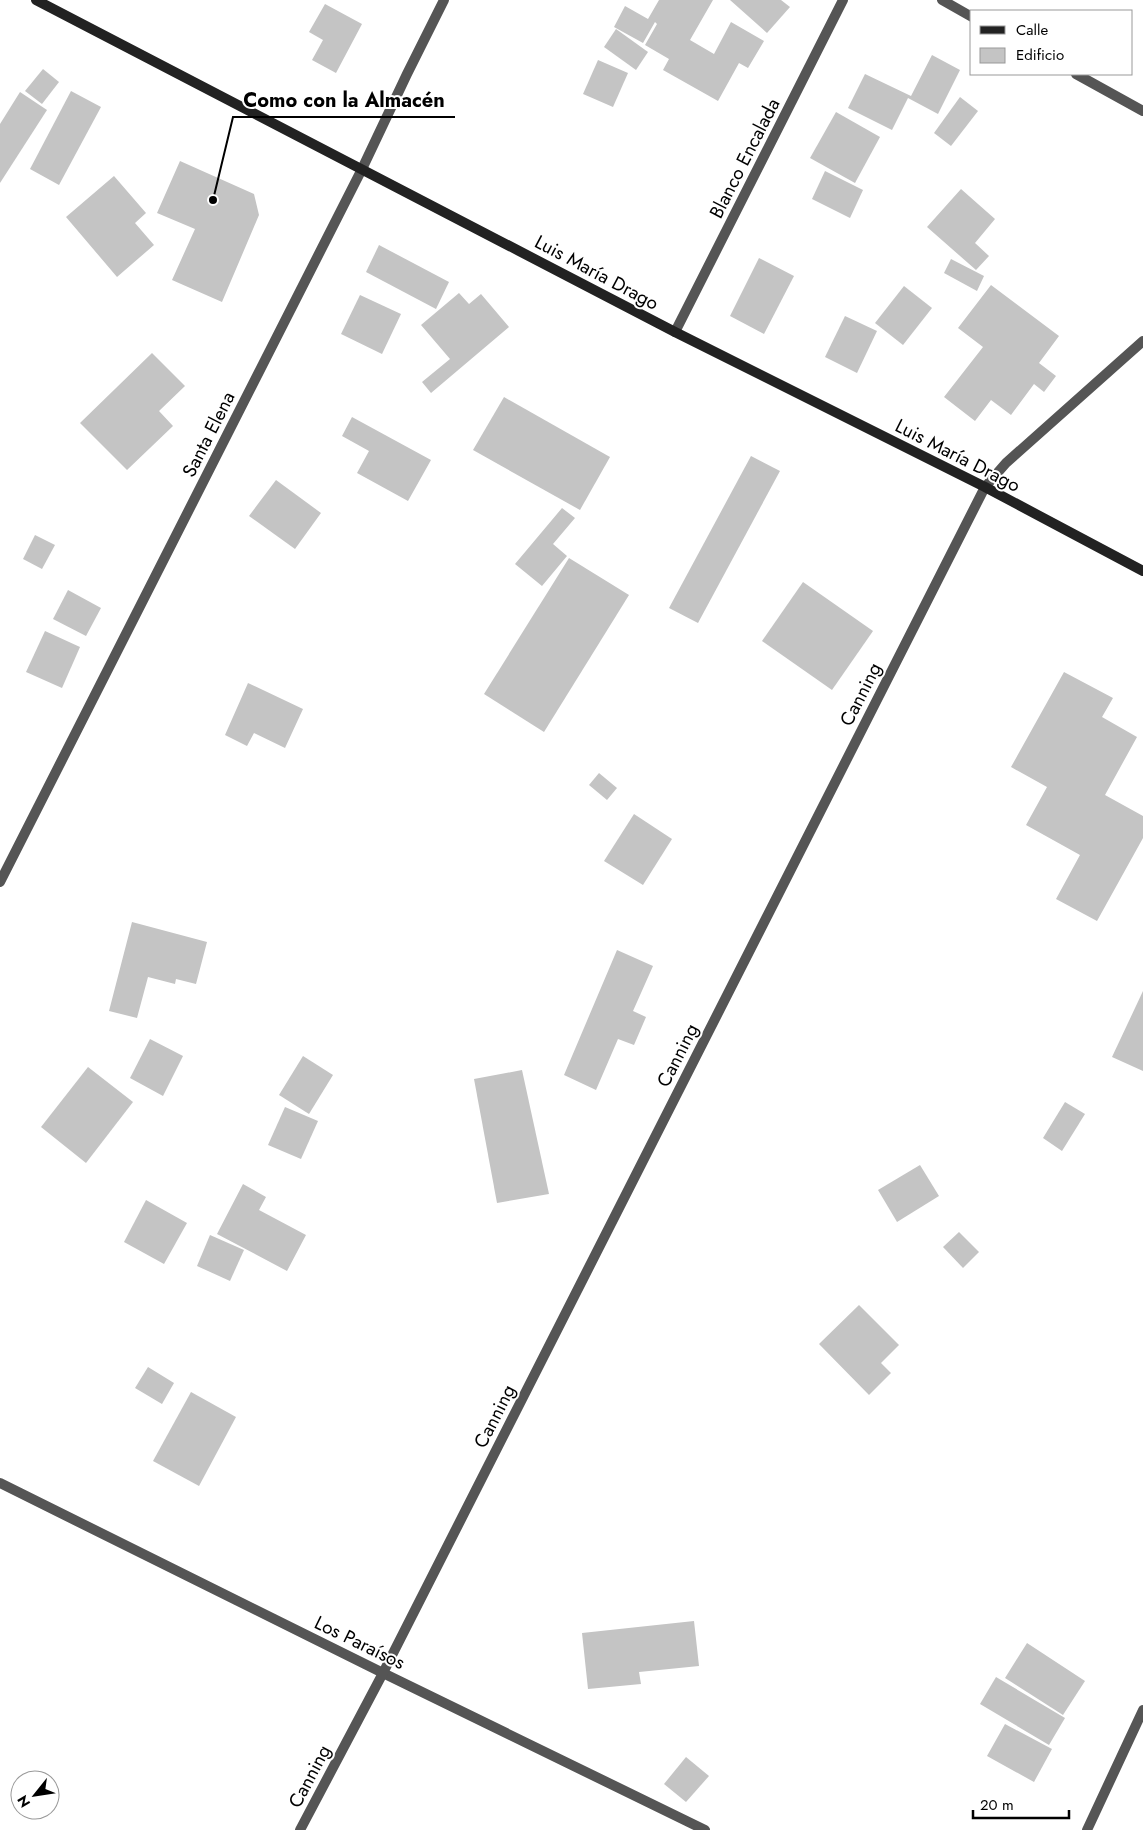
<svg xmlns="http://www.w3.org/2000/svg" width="1143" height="1830" viewBox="0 0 1143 1830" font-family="Jost,sans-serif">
<rect width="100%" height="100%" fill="#fff"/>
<g fill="#c4c4c4">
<polygon points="659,0 713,0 690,40 714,54 731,22 764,41 748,68 739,63 718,101 663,70 669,59 645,45 657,24 655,22 643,43 614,27 625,6 648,19"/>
<polygon points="730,0 781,0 790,7 767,33"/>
<polygon points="325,4 362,24 336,73 312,60 323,40 309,32"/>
<polygon points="616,29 648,52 636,70 604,47"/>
<polygon points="932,55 960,70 938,114 908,98 892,130 848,108 865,74 911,96"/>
<polygon points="598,60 628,73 613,107 583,94"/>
<polygon points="43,69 59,82 42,104 25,91"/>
<polygon points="71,91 101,107 59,185 30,169"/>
<polygon points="20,92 47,110 0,183 0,124"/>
<polygon points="960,97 978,111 951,146 934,133"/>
<polygon points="836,112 880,137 855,183 810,158"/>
<polygon points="180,161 254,194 259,215 222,302 172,280 195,229 157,213"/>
<polygon points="825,171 863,190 850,218 812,199"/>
<polygon points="114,176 146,213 135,223 154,245 117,277 66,217"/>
<polygon points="961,189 995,219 975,243 989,256 976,270 927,227"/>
<polygon points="379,245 449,282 436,309 366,272"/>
<polygon points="759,258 794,276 764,334 730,316"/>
<polygon points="951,259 984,276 977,291 944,273"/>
<polygon points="991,285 1059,336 1039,363 1056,376 1044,392 1034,384 1011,415 991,400 975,421 944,397 983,347 958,328"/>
<polygon points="904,286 932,308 903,345 875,323"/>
<polygon points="459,293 469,304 481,294 509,327 431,393 422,382 450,359 421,325"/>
<polygon points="360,295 401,314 382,354 341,334"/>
<polygon points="845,316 877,331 857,373 825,357"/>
<polygon points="152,353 185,386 159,411 173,426 127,470 80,423"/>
<polygon points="504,397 610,457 580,510 473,450"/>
<polygon points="352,417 431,460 408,501 357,473 369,451 342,436"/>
<polygon points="751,456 780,471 698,623 669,608"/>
<polygon points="276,480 321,513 295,549 249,516"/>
<polygon points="562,508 575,518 553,544 567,556 542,586 515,564"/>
<polygon points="35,535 55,545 42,569 23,559"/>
<polygon points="569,558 629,595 544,732 484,694"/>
<polygon points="803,582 873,631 832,690 762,641"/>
<polygon points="68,590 101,608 86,636 53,619"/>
<polygon points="45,631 80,647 62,688 26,672"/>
<polygon points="1064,672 1113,698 1102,717 1137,737 1105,795 1143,816 1143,838 1097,921 1056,899 1080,855 1026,825 1047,787 1011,767"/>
<polygon points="248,683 303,709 285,748 254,733 247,746 225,735"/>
<polygon points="599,773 617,788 607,800 589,785"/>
<polygon points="634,814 672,839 643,885 604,861"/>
<polygon points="132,922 207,942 196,984 176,979 175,984 148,977 137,1018 109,1011"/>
<polygon points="617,950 653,966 633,1011 646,1017 634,1045 618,1039 596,1090 564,1075"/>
<polygon points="1143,991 1143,1071 1112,1057"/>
<polygon points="150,1039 183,1056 163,1096 130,1078"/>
<polygon points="303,1056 333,1075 309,1114 279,1095"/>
<polygon points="88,1067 133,1102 86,1163 41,1127"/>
<polygon points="522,1070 549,1194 497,1203 474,1079"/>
<polygon points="1065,1102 1085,1114 1062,1151 1043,1138"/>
<polygon points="285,1107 318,1121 301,1159 268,1145"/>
<polygon points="920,1165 939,1196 897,1222 878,1190"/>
<polygon points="243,1184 266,1197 259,1210 306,1235 287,1271 217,1234"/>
<polygon points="146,1200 187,1223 164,1264 124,1242"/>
<polygon points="959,1232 979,1252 963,1268 943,1247"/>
<polygon points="210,1235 244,1250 230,1281 197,1266"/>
<polygon points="859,1305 899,1345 881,1363 891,1373 869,1395 819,1344"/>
<polygon points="148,1367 174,1383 162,1404 135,1388"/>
<polygon points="191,1392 236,1417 199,1486 153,1461"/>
<polygon points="694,1621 699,1666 639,1672 641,1684 588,1689 582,1633"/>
<polygon points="1027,1643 1085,1681 1063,1715 1005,1678"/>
<polygon points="996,1677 1065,1718 1049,1745 980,1704"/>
<polygon points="1005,1724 1052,1749 1034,1782 987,1756"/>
<polygon points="686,1757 709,1776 686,1802 664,1784"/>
</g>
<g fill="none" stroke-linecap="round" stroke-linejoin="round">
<g stroke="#555" stroke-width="10">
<polyline points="942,0 972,17"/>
<polyline points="1076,74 1143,111"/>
<polyline points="675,332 843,0"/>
<polyline points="0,882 362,169 407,74 444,0"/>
<polyline points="0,1483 383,1673 705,1830"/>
<polyline points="300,1830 383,1673 985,487 1006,463 1143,341"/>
<polyline points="1087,1830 1143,1710"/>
</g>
<polyline stroke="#222" stroke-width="10" points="36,0 675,332 985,487 1143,571"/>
</g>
<g text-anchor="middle" stroke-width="4" stroke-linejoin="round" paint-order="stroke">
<g font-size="19" fill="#000" stroke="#fff">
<text transform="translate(744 158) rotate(-63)" y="7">Blanco Encalada</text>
<text transform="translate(597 272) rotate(28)" y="7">Luis María Drago</text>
<text transform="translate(208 434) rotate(-63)" y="7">Santa Elena</text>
<text transform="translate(958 455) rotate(27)" y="7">Luis María Drago</text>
<text transform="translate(860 694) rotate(-63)" y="7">Canning</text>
<text transform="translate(677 1055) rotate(-63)" y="7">Canning</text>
<text transform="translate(494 1416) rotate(-63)" y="7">Canning</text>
<text transform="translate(360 1642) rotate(26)" y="7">Los Paraísos</text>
<text transform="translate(309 1776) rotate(-62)" y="7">Canning</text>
</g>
</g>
<path fill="none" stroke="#000" stroke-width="2" d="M213 200L233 117H455"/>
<circle fill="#000" stroke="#fff" stroke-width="2" cx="213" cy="200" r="5"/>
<g font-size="20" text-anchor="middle" font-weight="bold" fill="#000" stroke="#fff" stroke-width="4" stroke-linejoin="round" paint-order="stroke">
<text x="344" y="107">Como con la Almacén</text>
</g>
<rect x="970" y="10" width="162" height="65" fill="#ffffff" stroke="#999999"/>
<rect x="980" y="26" width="25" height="8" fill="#222222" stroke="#999999"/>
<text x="1016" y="35" font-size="15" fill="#000000">Calle</text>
<rect x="980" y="48" width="25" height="15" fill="#c4c4c4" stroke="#999999"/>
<text x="1016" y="60" font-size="15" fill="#000000">Edificio</text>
<g transform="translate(35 1795) rotate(240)"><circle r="24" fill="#ffffff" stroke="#999999"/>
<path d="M0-4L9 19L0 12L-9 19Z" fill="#000000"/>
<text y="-8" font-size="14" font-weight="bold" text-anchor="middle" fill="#000000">N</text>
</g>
<path d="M973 1810v8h96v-8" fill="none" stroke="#000000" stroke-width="2.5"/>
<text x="980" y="1810" font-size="15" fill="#000000" stroke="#ffffff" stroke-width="4" paint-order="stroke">20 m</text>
</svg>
